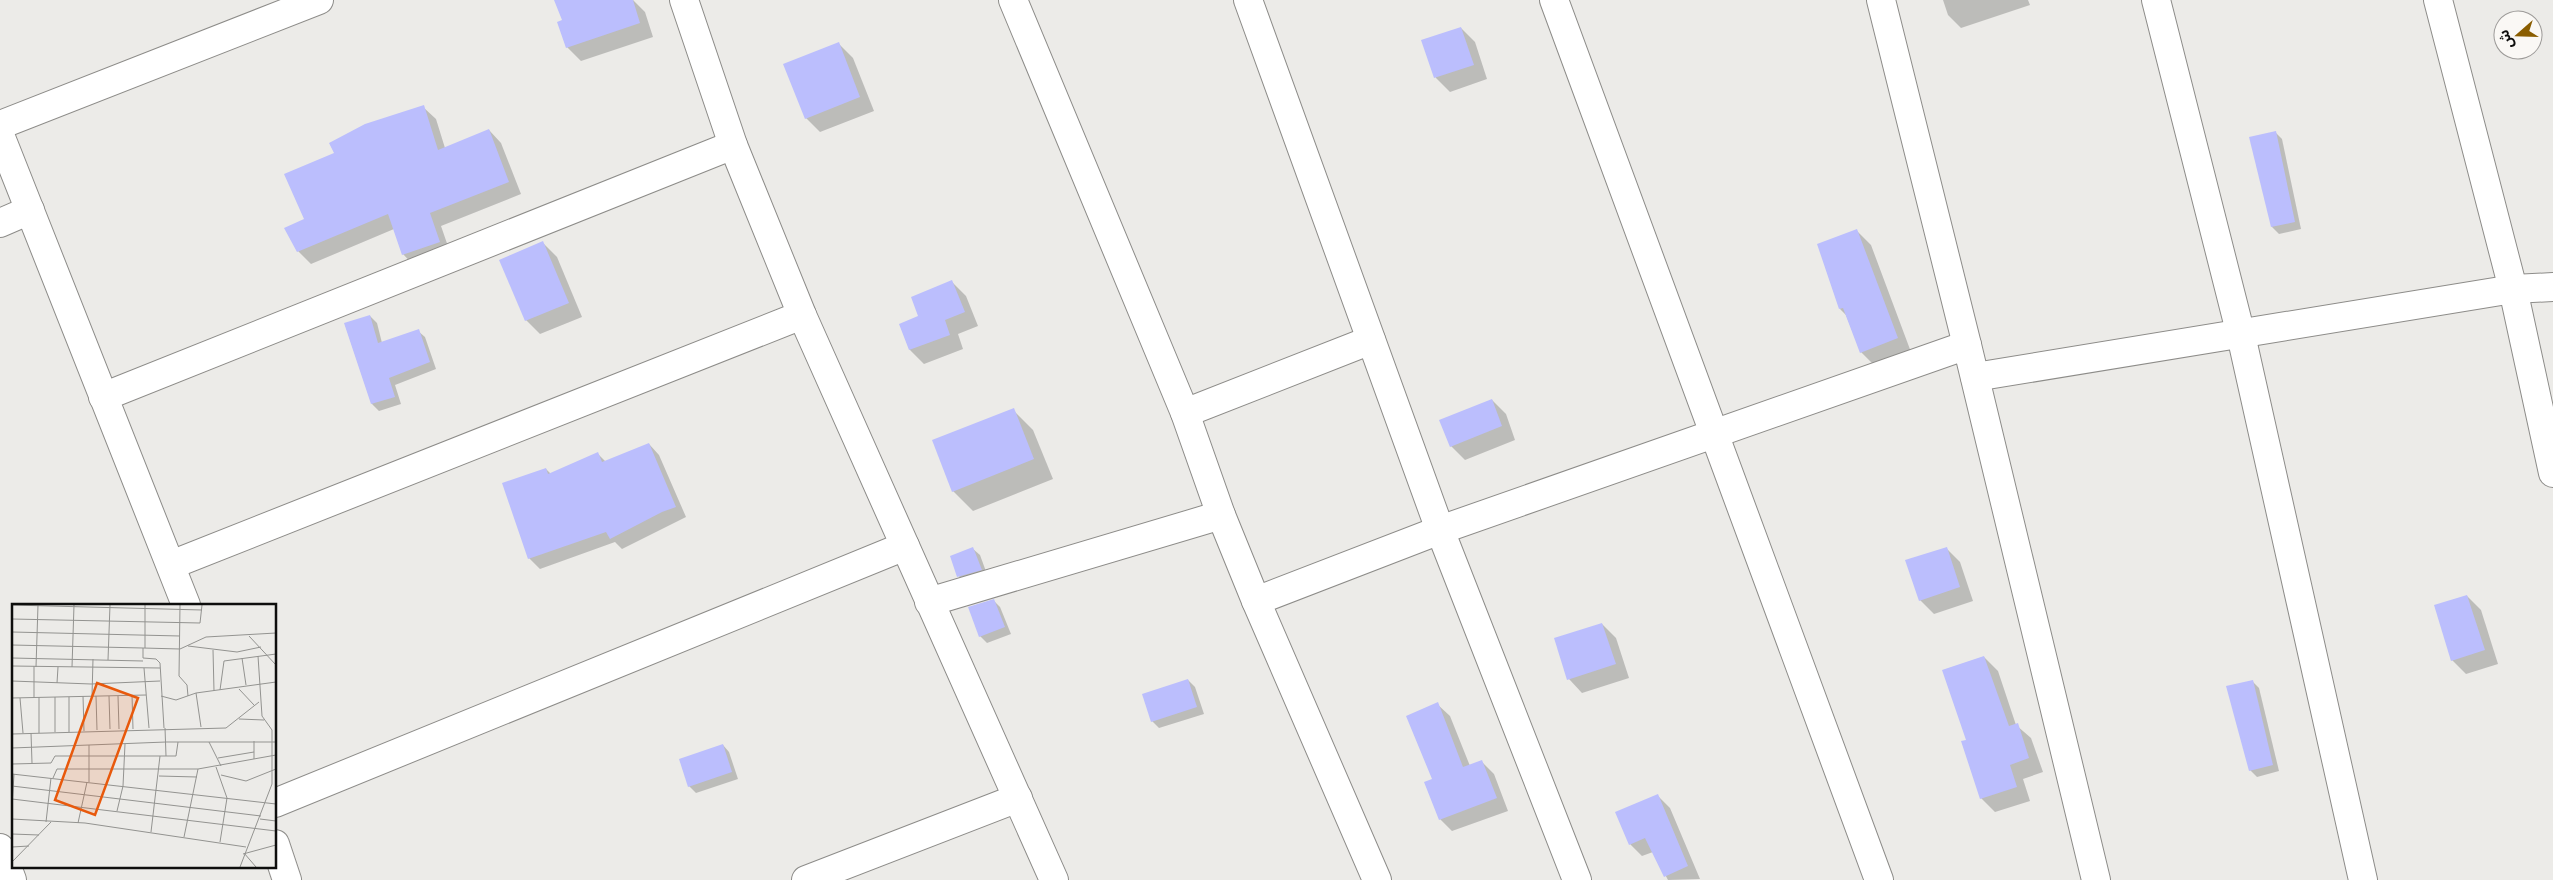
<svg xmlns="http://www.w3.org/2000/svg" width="2553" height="880" viewBox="0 0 2553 880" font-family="'Nunito Sans','Noto Sans Arabic',sans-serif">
<rect width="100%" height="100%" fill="#ecebe8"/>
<g fill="#0003">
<polygon points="556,0 633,0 645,12 653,37 581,61 567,47 564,21"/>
<polygon points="1943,0 2028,0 2030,5 1961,28 1948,15"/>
<polygon points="1461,28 1475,42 1487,79 1450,92 1436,78 1423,41"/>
<polygon points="839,44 853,58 874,111 820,132 806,118"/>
<polygon points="423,107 436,119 445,148 489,130 501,143 521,194 441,226 451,255 415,267 403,254 394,229 311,264 298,251 305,220 335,153"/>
<polygon points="2275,132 2282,139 2301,229 2279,234 2272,227"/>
<polygon points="1857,231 1871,245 1911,352 1875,366 1861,352 1846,315 1840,309"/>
<polygon points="543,243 557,257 582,317 540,334 526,320"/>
<polygon points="952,282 966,296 978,326 958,334 963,349 924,364 910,350 901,325 920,317"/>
<polygon points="370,316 377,323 382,343 418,331 425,337 436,369 395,385 401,404 379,411 372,404 345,324"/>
<polygon points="1492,400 1506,414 1515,440 1465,460 1451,446"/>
<polygon points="1013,410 1033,430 1053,479 973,511 953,491"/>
<polygon points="649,444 659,455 686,517 622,549 615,542 540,569 529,558 546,469 551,474 598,454 606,462"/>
<polygon points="1946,548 1960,562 1973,601 1934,614 1920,600"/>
<polygon points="973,549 980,555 988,577 965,583 959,577"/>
<polygon points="2467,596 2481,610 2498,664 2466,674 2452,660"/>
<polygon points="993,600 1000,607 1011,634 987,643 980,636"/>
<polygon points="1602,624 1616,638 1629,678 1582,693 1569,679"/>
<polygon points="1984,657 1998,671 2016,725 2031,738 2043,772 2023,779 2030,801 1995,812 1981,798 1968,740"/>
<polygon points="1188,680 1195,687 1204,714 1159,728 1152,721"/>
<polygon points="2252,681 2259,688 2279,771 2257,777 2250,770"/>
<polygon points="1437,704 1450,716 1470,766 1482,762 1494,774 1508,811 1452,831 1440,819 1433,780"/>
<polygon points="723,745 729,752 738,779 696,793 689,786"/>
<polygon points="1658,796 1670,808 1700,879 1668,880 1653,852 1642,856 1630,844"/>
</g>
<g fill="#bbbefd">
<polygon points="554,0 633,0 640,23 566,48 557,22 562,20"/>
<polygon points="1461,27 1474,65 1434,78 1421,40"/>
<polygon points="839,42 860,97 805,119 783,64"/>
<polygon points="424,105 438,150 489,129 509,182 430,213 440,242 402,255 388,214 297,252 284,228 304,219 284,174 334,153 329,143 365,124"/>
<polygon points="2276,131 2295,222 2271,227 2249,137"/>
<polygon points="1857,229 1898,338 1860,353 1843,308 1839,309 1817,244"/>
<polygon points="543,241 569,303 525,321 499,260"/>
<polygon points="952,280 965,312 945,320 950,335 909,350 899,324 918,316 911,297"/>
<polygon points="370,315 378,343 419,329 430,362 389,378 395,397 371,404 344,323"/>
<polygon points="1492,399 1502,426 1450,447 1439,420"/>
<polygon points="1014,408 1034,459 952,492 932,440"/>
<polygon points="649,443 676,507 662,512 610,539 606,532 528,559 502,483 546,468 548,474 598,452 602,462"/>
<polygon points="973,547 982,570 957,577 950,556"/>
<polygon points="1947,547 1960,587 1919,601 1905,560"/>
<polygon points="2467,595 2485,650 2451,661 2434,605"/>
<polygon points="994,599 1005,627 979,637 968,607"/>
<polygon points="1602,623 1616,664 1567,680 1554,638"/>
<polygon points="1984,656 2009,726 2018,723 2029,758 2010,765 2017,787 1980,799 1961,741 1966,740 1942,670"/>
<polygon points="1188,679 1197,707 1151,722 1142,694"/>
<polygon points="2253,680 2273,765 2249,771 2226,686"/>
<polygon points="1438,702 1463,767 1482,760 1497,798 1439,820 1424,782 1432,779 1406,716"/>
<polygon points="723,744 732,772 688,787 679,759"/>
<polygon points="1658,794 1688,866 1664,877 1645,838 1629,845 1615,812"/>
</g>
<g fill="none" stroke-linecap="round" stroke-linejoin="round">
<defs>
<g id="minor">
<polyline points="684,0 733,145 802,315 1054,880"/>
<polyline points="1013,0 1185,413 1221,515 1256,601 1377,880"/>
<polyline points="1248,0 1440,530 1577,880"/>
<polyline points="1554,0 1879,880"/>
<polyline points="1881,0 1967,345 2096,880"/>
<polyline points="2156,0 2241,335 2363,880"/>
<polyline points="2438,0 2513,289 2553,473"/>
<polyline points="0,125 319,0"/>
<polyline points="0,135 186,605"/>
<polyline points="0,223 30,210"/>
<polyline points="1975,377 2513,289 2553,287"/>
<polyline points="103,397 733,145"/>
<polyline points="1185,413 1371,340"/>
<polyline points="171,565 802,315"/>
<polyline points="1256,601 1440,530 1967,345"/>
<polyline points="929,602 1221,515"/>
<polyline points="275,803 905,546"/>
<polyline points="275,844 287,880"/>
<polyline points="0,848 12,880"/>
<polyline points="806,880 1018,798"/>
</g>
</defs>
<use href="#minor" stroke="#8d8c89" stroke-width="30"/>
<use href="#minor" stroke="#fff" stroke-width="28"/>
</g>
<g transform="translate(12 604)">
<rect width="264" height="264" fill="#ecebe8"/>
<path fill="none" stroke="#939390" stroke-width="1" d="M0 1 190 6M168 1 167 72 175 81 176 92M0 15 188 19 190 1M0 28 168 32M237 32 264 61M0 41 131 44V54L144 55 148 59 152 124M176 42 225 48 249 43M131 44 168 45 194 33 264 29M133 44V1M201 46 202 87M0 54 131 57M230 54 234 81M96 56 98 1M0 62 148 64M24 63 26 1M60 63 62 1M132 64 137 124M0 77 79 80 148 77M45 79 46 63M227 85 242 101M208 86 212 57 264 50M184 89 189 123M120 91 121 125M71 92 72 127M80 92 81 55M84 92 85 126M97 92 98 125M106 92 107 125M149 92 164 96 184 89 264 78M57 93V128M0 94 134 91M8 94 11 129M22 94V62M227 115 252 116M153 124 154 152M43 128V93M19 129 20 159M27 129V93M0 130 214 124 247 98M242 137V155M197 138 209 162M0 144 154 138H264M206 154 242 148M0 160 39 159 43 152H164L166 138M204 163 215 194 208 238M0 170 264 200M209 171 234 177 264 165M147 172 185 173M41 174 45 165H186L264 151M77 178V141M0 182 249 212M0 195 264 227M0 203 2 170M105 207 111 182 113 140M0 215 73 219 234 243M248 215 264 217M34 218 39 174M66 219 75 178M139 228 148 152M0 230 27 231M172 233 186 165M0 243 17 242M232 249 244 263M231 250 264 241M0 258 39 218M228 263 260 180V126L250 112 246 52"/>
<path fill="#e8590c" fill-opacity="0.15" stroke="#e8590c" stroke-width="2.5" d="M85 79 126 94 83 211 43 196Z"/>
<rect width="264" height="264" fill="none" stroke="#0e0e0d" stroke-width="2.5"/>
</g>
<g transform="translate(2518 35) rotate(250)"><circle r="24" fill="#faf8f5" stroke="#9c9a98"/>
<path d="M0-4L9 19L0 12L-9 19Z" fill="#8a5d00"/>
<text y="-8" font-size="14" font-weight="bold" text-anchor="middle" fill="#0e0e0d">ش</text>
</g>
</svg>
